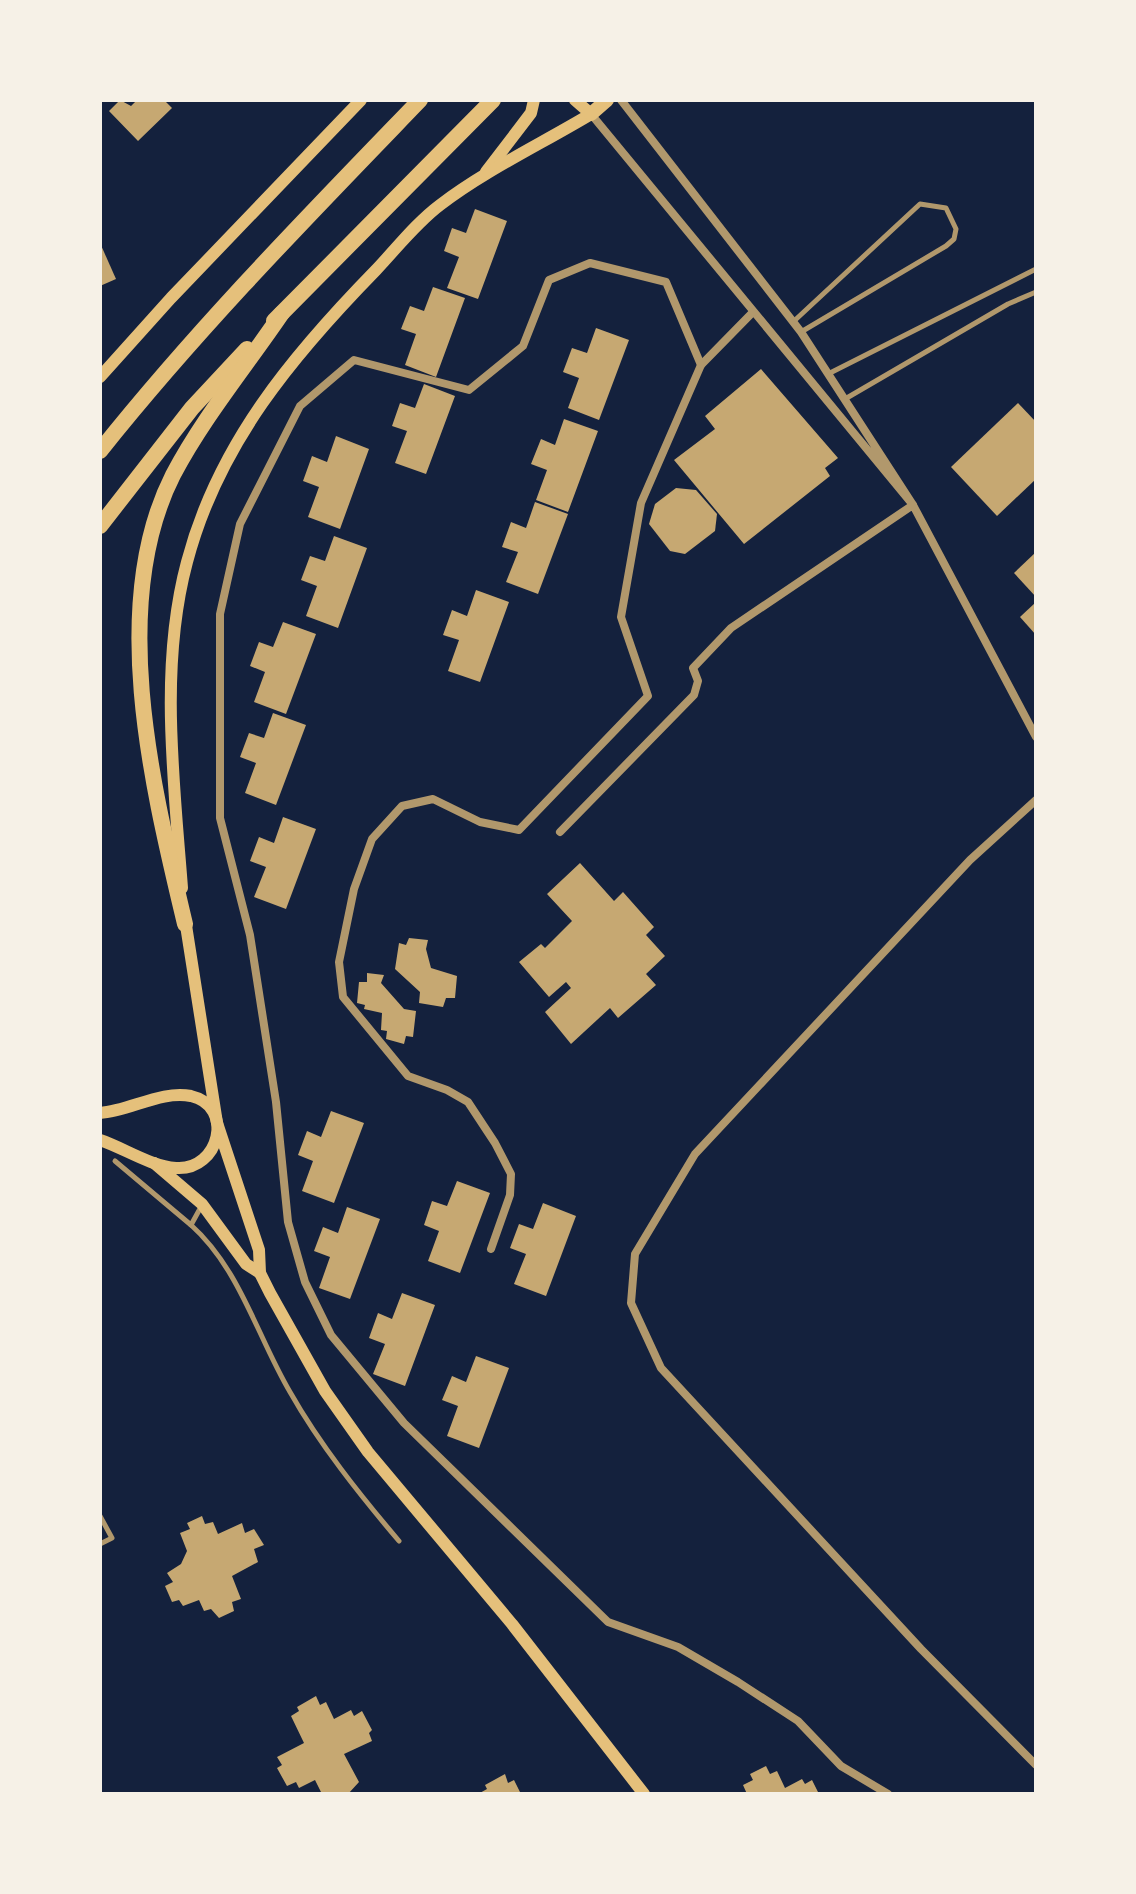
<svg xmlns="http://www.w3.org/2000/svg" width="1136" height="1894" viewBox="0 0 1136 1894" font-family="'Exo 2',sans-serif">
<rect width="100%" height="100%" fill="#14213d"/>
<g fill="#c6a872">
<polygon points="120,100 131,106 137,100 164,100 172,108 138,141 109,111"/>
<polygon points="475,209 507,221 478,299 447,288 459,257 444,251 452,228 466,233"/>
<polygon points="100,243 116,279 100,286"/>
<polygon points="433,287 465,298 436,377 405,365 416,334 401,329 410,306 424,311"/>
<polygon points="596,328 629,340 599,420 568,408 579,378 563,372 572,348 587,353"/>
<polygon points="761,369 838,458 825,468 830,476 744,544 674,460 715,429 705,416"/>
<polygon points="424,384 455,396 426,474 395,463 407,431 392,426 400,403 415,408"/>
<polygon points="1018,403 1036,422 1036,479 997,516 951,467"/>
<polygon points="564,419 598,431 568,512 536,500 547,470 531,464 541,439 555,445"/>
<polygon points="336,436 369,449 340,529 308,517 319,487 303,481 312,456 327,462"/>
<polygon points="676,488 696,490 717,514 715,531 685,554 670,551 649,524 655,504"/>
<polygon points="535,502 568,514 538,594 506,582 518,552 502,547 511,522 526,528"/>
<polygon points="334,536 367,548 338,628 306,616 317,586 301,580 310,556 325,561"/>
<polygon points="1036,552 1036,597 1014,573"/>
<polygon points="476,590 509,602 480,682 448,671 459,640 443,635 452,610 467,616"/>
<polygon points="1036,602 1036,635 1020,617"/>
<polygon points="283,622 316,634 286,714 254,702 265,672 250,666 259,642 273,647"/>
<polygon points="273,713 306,725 276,805 245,793 256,763 240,757 249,733 264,738"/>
<polygon points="283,817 316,829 286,909 254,897 266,867 250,861 259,837 274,843"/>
<polygon points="580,863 614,901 623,892 654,927 646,935 665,956 646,974 656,985 618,1018 610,1008 571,1044 545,1012 571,988 566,982 549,997 519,962 541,944 545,948 572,921 547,894"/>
<polygon points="409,938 428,940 426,949 431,968 457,976 455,998 446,998 443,1007 419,1003 420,992 395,969 399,943 406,945"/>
<polygon points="367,973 384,975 381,983 404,1009 416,1011 413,1037 406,1036 404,1044 386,1039 387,1031 381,1030 382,1013 364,1009 365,1005 357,1003 359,982 367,982"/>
<polygon points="331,1111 364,1123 334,1203 302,1191 313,1161 298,1155 307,1131 321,1137"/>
<polygon points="457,1181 490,1193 460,1273 428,1261 439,1231 424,1225 432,1201 447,1206"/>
<polygon points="543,1203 576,1216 546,1296 514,1284 526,1254 510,1248 519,1224 533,1229"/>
<polygon points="347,1207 380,1219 350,1299 319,1288 330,1257 314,1251 323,1227 338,1233"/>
<polygon points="402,1293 435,1305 405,1386 373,1374 385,1344 369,1338 378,1313 392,1319"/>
<polygon points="476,1356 509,1368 479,1448 447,1436 458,1406 442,1400 452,1376 466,1382"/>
<polygon points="202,1516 205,1524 213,1522 218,1534 242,1523 245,1533 254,1529 264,1545 254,1549 258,1562 232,1576 241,1599 232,1602 234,1611 219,1618 211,1609 204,1611 199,1600 183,1606 179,1600 172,1602 165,1586 173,1582 167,1573 181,1564 187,1551 180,1533 190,1529 187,1523"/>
<polygon points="316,1696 320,1705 326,1702 334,1719 351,1710 354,1716 362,1711 372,1730 369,1733 372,1741 344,1754 359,1782 348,1794 322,1794 315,1780 299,1788 296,1782 287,1786 277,1768 282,1765 277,1757 304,1743 291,1716 299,1711 297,1707"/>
<polygon points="766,1766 770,1774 777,1771 785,1788 802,1779 805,1784 812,1780 819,1794 747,1794 743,1785 753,1780 750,1774"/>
<polygon points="505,1774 508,1783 514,1780 521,1794 478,1794 487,1789 485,1785"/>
</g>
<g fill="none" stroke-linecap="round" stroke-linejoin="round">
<g stroke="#b1986c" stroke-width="5">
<polyline points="793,322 920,204 946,208 956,229 954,239 946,246 801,332"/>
<polyline points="828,374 1036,269"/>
<polyline points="845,399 1008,304 1036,292"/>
<polyline points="115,1161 191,1225 202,1205"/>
<path d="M191 1225C240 1269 257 1336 290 1392 320 1445 360 1495 399 1541"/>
<polyline points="100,1516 112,1538 100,1544"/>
</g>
<g stroke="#b1986c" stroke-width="8">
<polyline points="591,114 913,505 801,332 621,100"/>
<polyline points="701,365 752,313"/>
<polyline points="1036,800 970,860 695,1154 635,1254 631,1303 661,1368 921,1649 1036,1765"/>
<polyline points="560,832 694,695 698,681 693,668 731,628 913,505 1036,737"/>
<polyline points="491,1249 510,1195 511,1174 495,1143 468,1102 447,1090 408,1076 343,997 339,962 354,889 372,839 402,806 433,799 480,822 519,830 648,696 621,617 641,503 701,365 666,282 590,263 549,280 523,346 469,390 354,360 300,406 240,524 220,614 220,818 250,935 276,1102 288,1222 305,1282 331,1335 404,1423 608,1622 678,1647 738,1682 798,1721 841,1766 888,1794"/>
</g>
<g stroke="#e5c07b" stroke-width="12">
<polyline points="486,172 531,113 534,100"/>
<polyline points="100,377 171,298 361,100"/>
<path d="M182 888C174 782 159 666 187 562 218 444 293 355 376 270 396 249 416 223 440 205 486 170 541 144 591 114L575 100"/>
<polyline points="185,919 217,1123 259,1250 260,1273 270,1293 325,1391 368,1452 512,1624 644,1794"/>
<path d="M100 1113C130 1111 161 1090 191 1096 235 1106 220 1171 176 1168 150 1166 124 1148 100 1140"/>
<polyline points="154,1163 202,1204 246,1264 260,1273"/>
</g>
<polyline stroke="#e5c07b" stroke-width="14" points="591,114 607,100"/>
<g stroke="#e5c07b" stroke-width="16">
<polyline points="274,321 493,100"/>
<path d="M100 451C199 327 310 214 420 100"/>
<polyline points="100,526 192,408 247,349"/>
<path d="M185 924C153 789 107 605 173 475 203 418 246 366 282 313"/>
</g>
</g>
<rect width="1136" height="1894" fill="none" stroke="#f6f1e7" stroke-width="204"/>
</svg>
